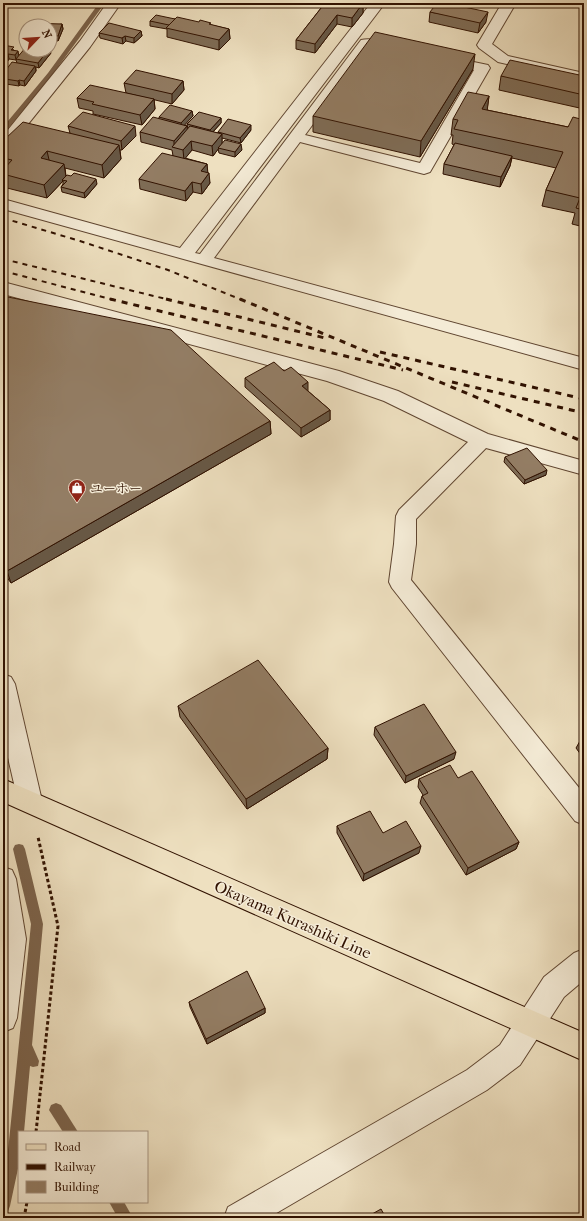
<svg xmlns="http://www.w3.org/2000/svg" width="587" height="1221" viewBox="0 0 587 1221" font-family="'IM FELL French Canon','Noto Serif JP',serif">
<rect width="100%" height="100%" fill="#eee0c0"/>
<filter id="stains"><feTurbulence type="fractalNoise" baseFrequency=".005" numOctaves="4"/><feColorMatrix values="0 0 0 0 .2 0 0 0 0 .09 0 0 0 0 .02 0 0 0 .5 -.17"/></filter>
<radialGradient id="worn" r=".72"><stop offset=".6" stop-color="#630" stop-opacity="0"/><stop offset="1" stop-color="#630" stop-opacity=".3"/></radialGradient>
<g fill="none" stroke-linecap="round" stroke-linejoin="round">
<g fill="#7c644d" fill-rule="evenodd">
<polygon points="99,3 105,3 52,75 5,132 3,133 3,127 48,73"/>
<polygon points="19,844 23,845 25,849 43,924 32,1045 39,1061 38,1066 33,1067 30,1066 24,1132 19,1132 19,1164 10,1206 8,1211 3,1213 3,1175 8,1151 31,924 13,849 15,845"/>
<polygon points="56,1103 61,1105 78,1132 63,1132 49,1110 51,1105"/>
<polygon points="109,1202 124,1202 133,1218 118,1218"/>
</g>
<defs>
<g id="minor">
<polygon points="107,3 121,3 90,47 8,149 3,151 3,136 80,41"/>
<path d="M371 3H385L195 253 200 254 361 40C372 37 389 43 400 46L402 49 400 52 395 53 369 48 305 135 420 163 474 70 440 63 438 60 440 57 445 56 488 65 490 68 430 172 424 174 300 142 214 258 584 358V370L3 209V199L180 248Z"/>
<polygon points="502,3 516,3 492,44 508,56 584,73 584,81 498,62 479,48 477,45"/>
<polygon points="3,282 339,371 398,391 488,434 584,461 584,475 486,448 416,519 416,544 411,580 584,794 584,825 575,821 392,588 389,582 394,544 396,516 399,510 468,442 384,401 327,381 3,294"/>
<polygon points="3,674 11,677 15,684 42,801 39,809 30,812 21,809 18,801 3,736"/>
<polygon points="3,867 12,870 16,879 26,939 17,1018 13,1028 3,1032"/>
<polygon points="584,949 584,980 564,997 520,1065 487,1090 268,1218 224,1218 228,1207 467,1070 500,1045 544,977 574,953"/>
</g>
<polygon id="major" points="3,779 584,1033 584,1061 3,802"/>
</defs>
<use href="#minor" stroke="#604631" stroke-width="2"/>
<use href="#major" stroke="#311201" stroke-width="2"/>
<g stroke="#311201" stroke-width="3" stroke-dasharray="3.5 2.5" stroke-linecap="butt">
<polyline points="36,1132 58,926 38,837"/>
<polyline points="24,1218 27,1202"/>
</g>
<use href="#minor" fill="#f4ebd6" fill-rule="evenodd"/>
<use href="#major" fill="#eee0c0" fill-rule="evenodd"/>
<g stroke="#311201" stroke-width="2" stroke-dasharray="5 5" stroke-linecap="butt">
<polyline points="3,218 80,241 168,270 242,300"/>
<polyline points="3,259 170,300"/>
<polyline points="3,271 114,300"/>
</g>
<g stroke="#311201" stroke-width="3" stroke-dasharray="6 6" stroke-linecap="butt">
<polyline points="110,299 403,370"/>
<polyline points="166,299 325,338"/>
<polyline points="240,299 584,442"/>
<polyline points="380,352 584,399"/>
<polyline points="452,382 584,413"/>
</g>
</g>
<g fill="#7e6c56" stroke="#311201">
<polygon points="325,3 363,3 363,13 352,27 337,24 315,53 296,49 296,40"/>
<polygon points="430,12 486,22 478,33 429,22"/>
<polygon points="175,19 211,25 229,29 230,39 219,50 167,37 167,29 150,26 150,21"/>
<polygon points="62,24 63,29 58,41 50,40 50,26"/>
<polygon points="141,31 142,36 134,43 126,41 123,44 100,38 99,33"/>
<polygon points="23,34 26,34 26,39 24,39"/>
<polygon points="3,45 14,50 19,55 51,53 39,68 36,67 36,71 25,86 20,85 19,86 6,84 6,83 3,82 3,74 17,63 16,60 9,59 4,66 3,65"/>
<polygon points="473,69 420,157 313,132 313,116"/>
<polygon points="501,76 584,76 584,109 499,90"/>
<polygon points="183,81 184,90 172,104 126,93 124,83"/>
<polygon points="489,96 487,110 568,127 584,120 584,227 572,224 575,213 542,206 546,190 556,168 512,158 510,166 500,187 443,174 444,164 454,145 452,144 453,135 451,135 453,119"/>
<polygon points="77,98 154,99 155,109 142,125 93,114 93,111 79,108"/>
<polygon points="192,111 193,116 184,125 187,126 187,130 188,129 187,124 221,118 221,123 213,132 218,133 218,132 251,130 241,143 222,138 222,143 242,150 235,157 219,153 218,149 213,156 192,150 185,158 207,164 207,173 210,183 202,194 193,192 186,201 140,189 139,179 173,156 172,150 141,142 140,132 159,119 159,117"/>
<polygon points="68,126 136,136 122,150 120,150 121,159 104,178 65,168 66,176 97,184 85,198 62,192 61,187 63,184 63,181 47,198 3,187 3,145 6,142 5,139 70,133"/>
<polygon points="3,296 270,421 271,434 11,583 3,572"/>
<polygon points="245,378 308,391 330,410 330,420 301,437 245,387"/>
<polygon points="505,457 546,475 524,484 504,462"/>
<polygon points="178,706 328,748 327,759 247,809 180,717"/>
<polygon points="375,727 454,759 405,783 374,735"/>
<polygon points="584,739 584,759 576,748 580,741"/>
<polygon points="458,778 519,842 516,849 466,875 420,803 422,796 423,795 418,787 419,779"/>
<polygon points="337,826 383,833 419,853 363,881 337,833"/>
<polygon points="189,1002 265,1008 265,1013 207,1044 190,1007"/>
</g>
<g fill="#675846" stroke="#311201">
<polygon points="363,3 363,13 352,27 352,18"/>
<polygon points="488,12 486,22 478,33 480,23"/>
<polygon points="337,15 337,24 315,53 315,44"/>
<polygon points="62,24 63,29 58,41 58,36"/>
<polygon points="229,29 230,39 219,50 219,40"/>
<polygon points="141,31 142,36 134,43 134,38"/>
<polygon points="125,36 126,41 123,44 122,38"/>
<polygon points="48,50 50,50 51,53 39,68 38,63"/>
<polygon points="18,51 19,56 16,60 15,55"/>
<polygon points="8,54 9,59 4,66 3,60"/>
<polygon points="475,54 473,69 420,157 421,141"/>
<polygon points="35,66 36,71 25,86 24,81"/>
<polygon points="19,80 20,85 19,86 18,81"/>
<polygon points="183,81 184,90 172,104 172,94"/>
<polygon points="489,96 487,112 482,109"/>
<polygon points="154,99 155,109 142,125 140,115"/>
<polygon points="192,111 193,116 182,128 181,123"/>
<polygon points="221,118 221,123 210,135 210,130"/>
<polygon points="251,125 251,130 241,143 240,138"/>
<polygon points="135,126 136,136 122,150 121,141"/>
<polygon points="187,126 188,135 174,148 174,141"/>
<polygon points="222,134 222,144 213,156 212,146"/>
<polygon points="191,141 192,150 184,160 183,150"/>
<polygon points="241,144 242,150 235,157 235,152"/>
<polygon points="119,145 121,159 104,178 102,165"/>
<polygon points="47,151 50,164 41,158"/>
<polygon points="512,156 510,166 500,187 501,177"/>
<polygon points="64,164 66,177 62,180 63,181 47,198 44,185"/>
<polygon points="207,164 208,174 201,171"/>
<polygon points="209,173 210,183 202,194 201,184"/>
<polygon points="96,179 97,184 85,198 84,193"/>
<polygon points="192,182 193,192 186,201 185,191"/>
<polygon points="308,382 308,391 302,386"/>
<polygon points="330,410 330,420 301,437 301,428"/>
<polygon points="270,421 271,434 11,583 7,571"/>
<polygon points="547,470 546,475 524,484 525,480"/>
<polygon points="328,748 327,759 247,809 246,799"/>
<polygon points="456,752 454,759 405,783 406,776"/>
<polygon points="519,842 516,849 466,875 468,868"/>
<polygon points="421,846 419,853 363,881 364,874"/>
<polygon points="265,1008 265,1013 207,1044 206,1039"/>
</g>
<g fill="#937d64" stroke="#311201">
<polygon points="325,3 363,3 352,18 337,15 315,44 296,40"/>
<polygon points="437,3 445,3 488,12 480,23 430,12"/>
<polygon points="156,15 175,19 169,25 150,21"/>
<polygon points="177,17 199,22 200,20 211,23 209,24 229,29 219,40 166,28"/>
<polygon points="28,23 62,24 58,36 50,35 50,26 26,26"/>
<polygon points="109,23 141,31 134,38 125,36 122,38 99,33"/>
<polygon points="26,27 26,34 23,34"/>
<polygon points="375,32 475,54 421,141 313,116"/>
<polygon points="3,45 14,47 11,50 18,51 15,55 8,54 3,60"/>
<polygon points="26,47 26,50 48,50 38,63 16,59"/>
<polygon points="510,60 584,76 584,95 501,76"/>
<polygon points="12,62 35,66 24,81 19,80 18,81 5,79 6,78 3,77 3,74"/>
<polygon points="136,70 183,81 172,94 124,83"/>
<polygon points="90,85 154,99 140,115 92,104 94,102 77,98"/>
<polygon points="468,92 489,96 482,109 568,127 573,117 584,120 584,210 576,208 580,198 546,190 563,152 454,129 458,120 453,119"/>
<polygon points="170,105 192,111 181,123 159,117"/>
<polygon points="83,112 135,126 121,141 68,126"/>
<polygon points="199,112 221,118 210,130 187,124"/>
<polygon points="153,117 187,126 174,141 140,132"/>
<polygon points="228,119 251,125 240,138 218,132"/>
<polygon points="23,122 119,145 102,165 47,151 41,158 64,164 44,185 3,174 3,170 12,160 3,158 3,145 8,140 5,139"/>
<polygon points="190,126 222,134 212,146 191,141 183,150 172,147"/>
<polygon points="225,140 241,144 235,152 218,148"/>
<polygon points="455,143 512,156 501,177 444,164"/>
<polygon points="162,153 207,164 201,171 209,173 201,184 192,182 185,191 139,179"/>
<polygon points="74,173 96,179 84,193 61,187 67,181 62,180 67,175 71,176"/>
<polygon points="3,296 171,330 270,421 7,571 3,566"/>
<polygon points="274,362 284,371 291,367 308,382 302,386 330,410 301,428 245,378"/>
<polygon points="527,448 547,470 525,480 505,457"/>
<polygon points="258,660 328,748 246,799 178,706"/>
<polygon points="424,704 456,752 406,776 375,727"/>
<polygon points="584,739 584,746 580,741"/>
<polygon points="450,765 458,778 472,771 519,842 468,868 422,796 428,793 419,779"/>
<polygon points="370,811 383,833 406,821 421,846 364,874 337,826"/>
<polygon points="247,971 265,1008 206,1039 189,1002"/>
<polygon points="381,1209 386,1218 365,1218"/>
</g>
<defs>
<symbol id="shop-pin" viewBox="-11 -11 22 30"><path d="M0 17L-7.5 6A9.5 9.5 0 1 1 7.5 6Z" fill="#8f2418" stroke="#f4ebd6"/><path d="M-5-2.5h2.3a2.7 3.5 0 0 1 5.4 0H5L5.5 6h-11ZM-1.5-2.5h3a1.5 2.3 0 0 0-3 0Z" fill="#fff"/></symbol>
</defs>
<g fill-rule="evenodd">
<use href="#shop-pin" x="67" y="478" width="20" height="27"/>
</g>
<g text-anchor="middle" stroke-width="3" stroke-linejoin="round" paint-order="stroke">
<g font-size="13" fill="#311201" stroke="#f4ebd6" text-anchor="start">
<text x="90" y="493">ユーホー</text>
</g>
<g font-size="16" fill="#311201" stroke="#f4ebd6">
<text transform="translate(293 919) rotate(24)" y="6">Okayama Kurashiki Line</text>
</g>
</g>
<rect width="587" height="1221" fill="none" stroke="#eee0c0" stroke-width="16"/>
<rect x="4" y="4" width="579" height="1213" fill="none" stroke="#311201" stroke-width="2"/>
<rect x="8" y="8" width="571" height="1205" fill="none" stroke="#311201"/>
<rect x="18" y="1131" width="130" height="72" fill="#f4ebd6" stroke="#a69481"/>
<rect x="26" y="1144" width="20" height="6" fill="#eee0c0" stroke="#a69481"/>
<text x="54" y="1151" font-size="12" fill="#311201">Road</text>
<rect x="26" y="1164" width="20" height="6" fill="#311201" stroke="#a69481"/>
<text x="54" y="1171" font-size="12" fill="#311201">Railway</text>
<rect x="26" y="1181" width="20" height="12" fill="#937d64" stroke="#a69481"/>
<text x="54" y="1191" font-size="12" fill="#311201">Building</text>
<g transform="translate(38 38) rotate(65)"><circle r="19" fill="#f4ebd6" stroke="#a69481"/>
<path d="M0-3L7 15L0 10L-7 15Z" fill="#8f2418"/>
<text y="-6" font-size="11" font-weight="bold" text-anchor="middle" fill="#311201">N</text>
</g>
<rect width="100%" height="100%" filter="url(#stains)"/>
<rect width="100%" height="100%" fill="url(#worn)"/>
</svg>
